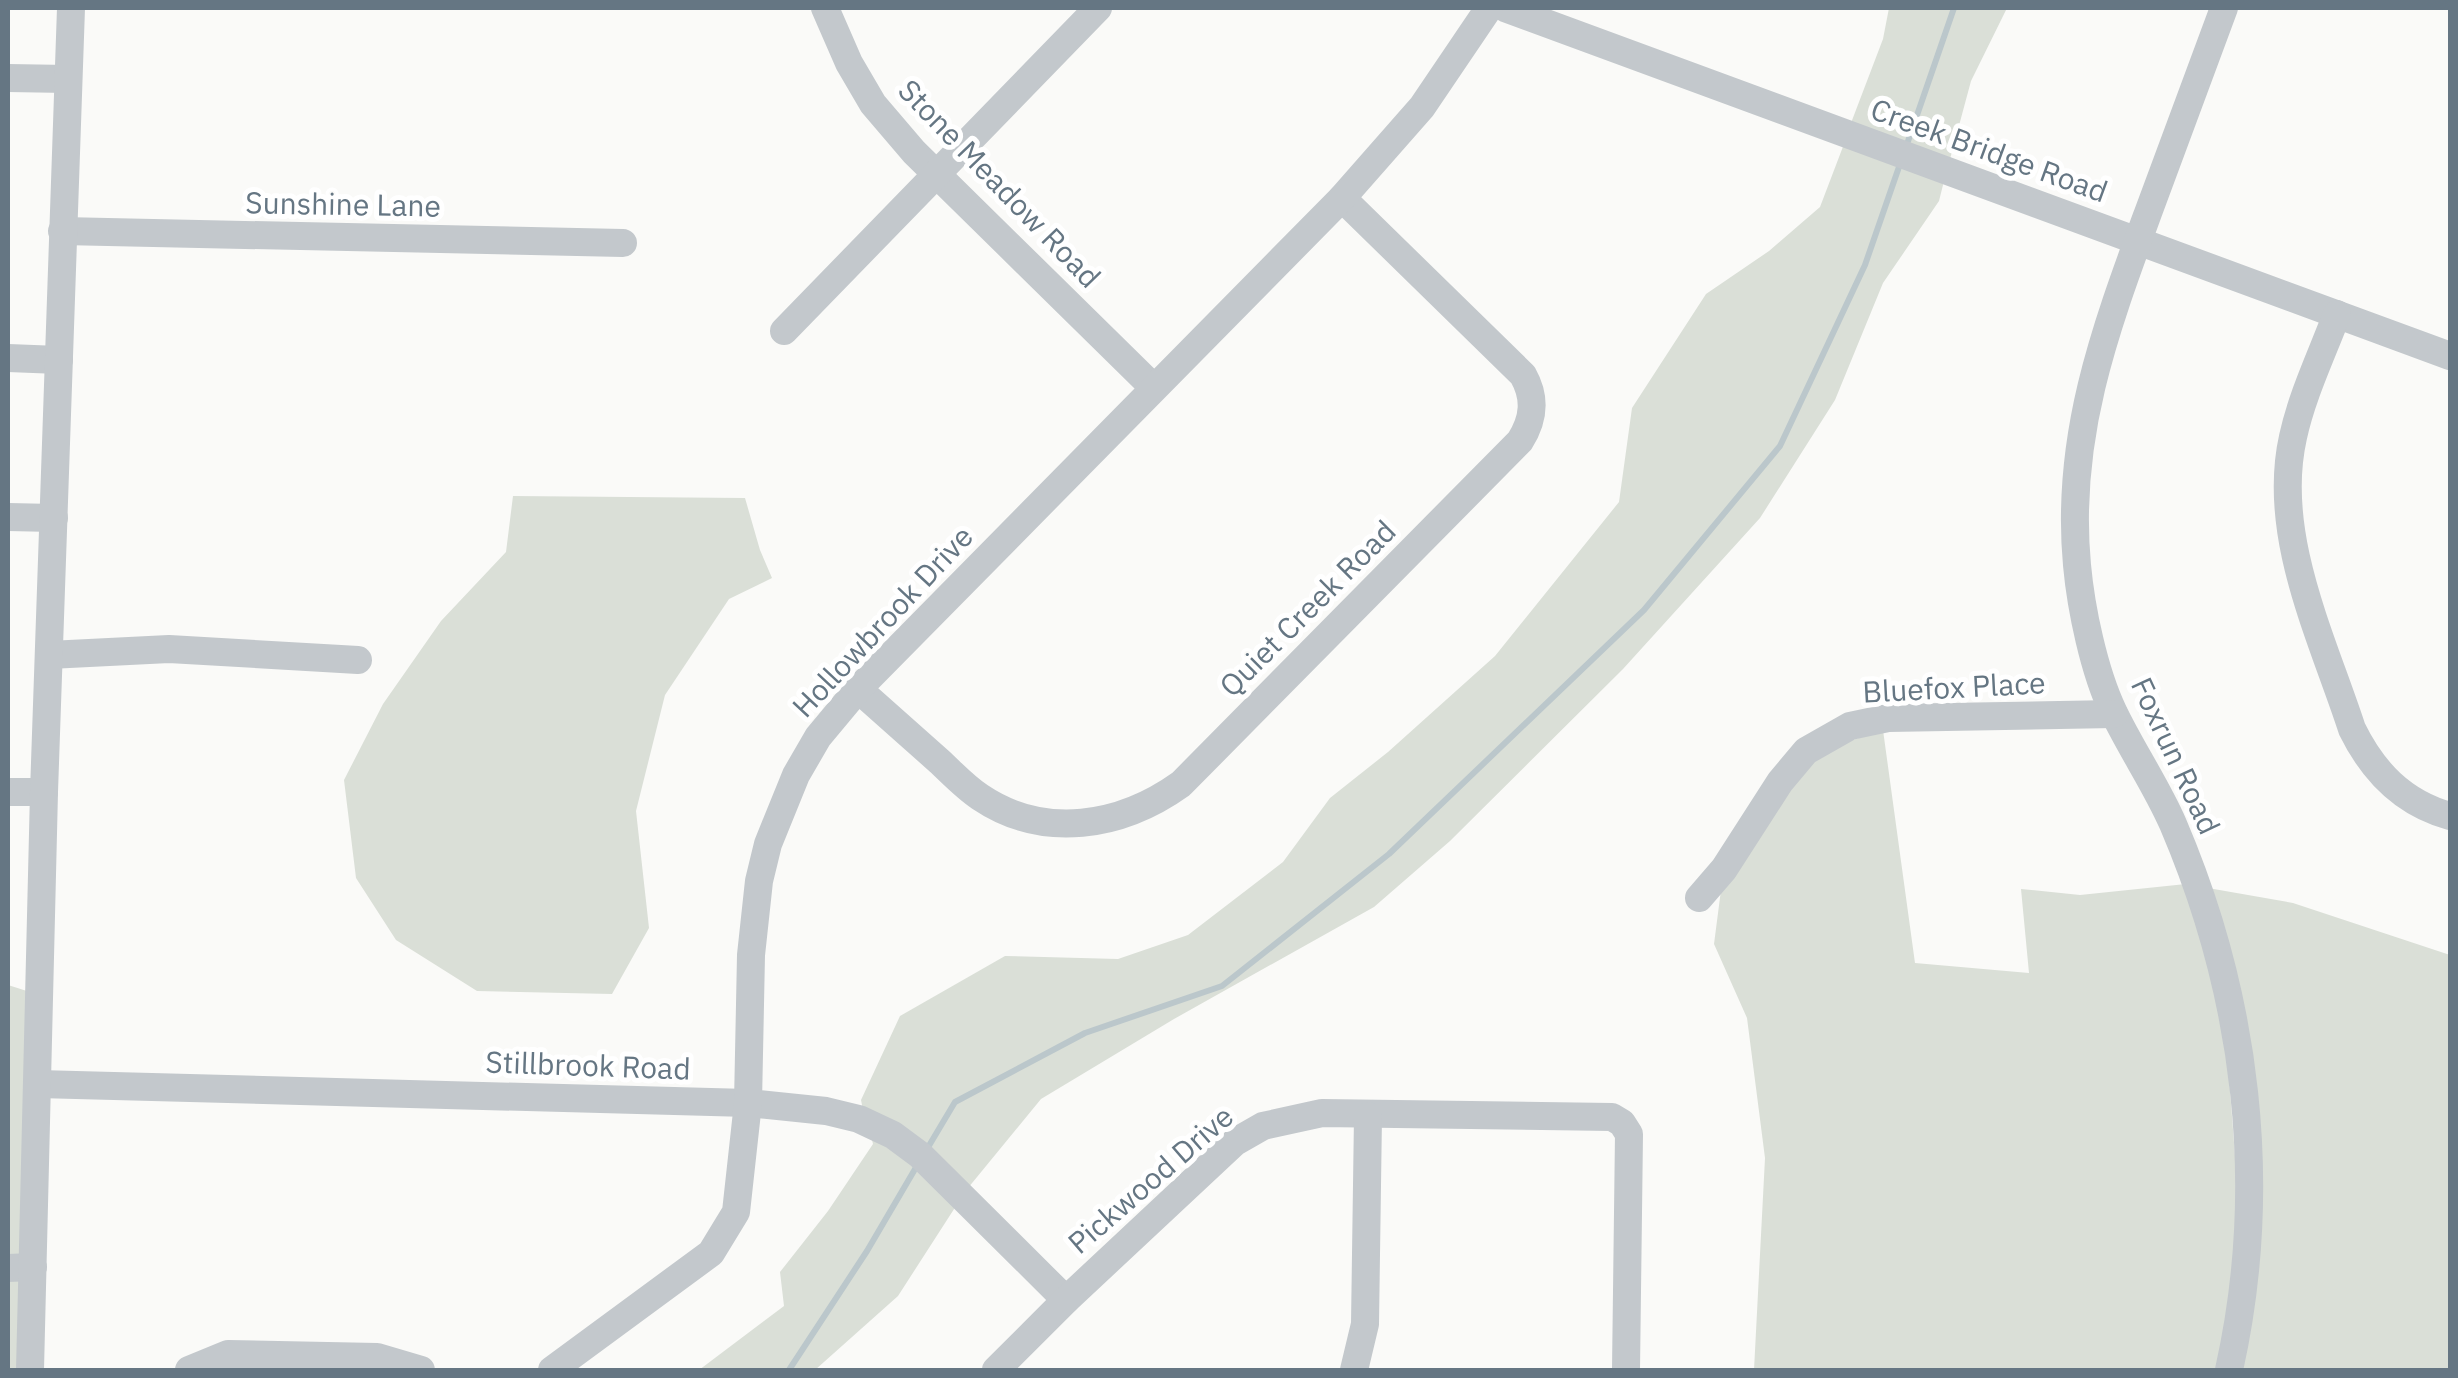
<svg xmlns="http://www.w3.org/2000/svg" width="2458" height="1378" viewBox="0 0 2458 1378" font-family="'IBM Plex Sans',sans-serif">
<rect width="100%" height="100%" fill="#fafaf8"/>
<g fill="#dadfd7">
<polygon points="1889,8 2007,8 1971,81 1950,159 1851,123 1883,39"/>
<polygon points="1844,144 1944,181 1939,201 1883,283 1835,400 1760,518 1623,669 1450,841 1374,907 1174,1019 1041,1099 968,1188 863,1110 861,1100 900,1016 1005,956 1118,959 1188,935 1283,862 1330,798 1388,752 1495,656 1619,502 1632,408 1706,294 1769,251 1820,207"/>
<polygon points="513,496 745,498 760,550 772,578 729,599 665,695 636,811 649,928 612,994 477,991 396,940 356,878 344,780 383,704 441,621 506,552"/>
<polygon points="1883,730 1915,963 2029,973 2021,889 2080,895 2186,884 2225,1025 2240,1221 2219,1370 1754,1370 1765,1158 1747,1018 1714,944 1721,890 1787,790 1821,753 1831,747"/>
<polygon points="2208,888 2293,903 2450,955 2450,1370 2239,1370 2254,1295"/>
<polygon points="8,985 30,992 21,1370 8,1370"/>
<polygon points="871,1136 914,1164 956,1206 898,1296 815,1370 699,1370 784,1306 780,1272 828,1211 873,1144"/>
</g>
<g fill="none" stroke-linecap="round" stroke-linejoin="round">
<g stroke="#bbc7cb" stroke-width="6">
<polyline points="1906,147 1954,8"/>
<polyline points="927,1149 955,1102 1085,1033 1222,986 1389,854 1644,610 1780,446 1865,265 1900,164"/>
<polyline points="789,1370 867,1251 918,1164"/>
</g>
<g stroke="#c3c8cc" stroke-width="28">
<polyline points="825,8 849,63 873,104 914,152 1153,387"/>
<polyline points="1505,8 2450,356"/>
<path d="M2224 8C2199 76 2173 145 2148 213 2105 330 2065 437 2077 565 2081 609 2094 671 2113 711 2131 749 2156 785 2173 824 2247 997 2270 1186 2229 1370"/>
<polyline points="8,78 68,79"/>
<polyline points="62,231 623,243"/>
<path d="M2337 314C2322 354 2302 395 2293 437 2271 535 2322 637 2352 729 2373 772 2403 803 2450 816"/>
<polyline points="784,331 1098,8"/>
<polyline points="8,358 59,360"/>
<polyline points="8,517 54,518"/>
<polyline points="49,655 169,649 358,660"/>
<path d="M858 689C885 713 912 737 939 761 952 773 965 787 980 797 1044 840 1121 827 1181 784L1520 441C1534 419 1536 398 1523 375L1342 198"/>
<polyline points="8,792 44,792"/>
<polyline points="1699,898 1724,869 1780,782 1806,751 1850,726 1888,718 2114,714"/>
<polyline points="38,1084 748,1103 826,1111 859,1119 893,1135 920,1155 1066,1300"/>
<polyline points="8,1268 33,1267"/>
<polyline points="30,1370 44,792 71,8"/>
<polyline points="189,1370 228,1354 377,1357 421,1370"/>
<polyline points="552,1370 711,1253 736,1212 748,1103 751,955 759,881 768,844 796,775 818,737 858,689 1342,198 1422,107 1489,8"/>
<polyline points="996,1370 1066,1300 1235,1142 1263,1126 1322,1113 1612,1117 1622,1123 1629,1134 1626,1370"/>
<polyline points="1354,1370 1365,1324 1368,1116"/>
</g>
</g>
<g text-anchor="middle" stroke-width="10" stroke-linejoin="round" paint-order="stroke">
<g font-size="30" fill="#657683" stroke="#fff">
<text transform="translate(1989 151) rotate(20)" y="10">Creek Bridge Road</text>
<text transform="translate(999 184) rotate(46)" y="10">Stone Meadow Road</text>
<text transform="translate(343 205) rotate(1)" y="10">Sunshine Lane</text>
<text transform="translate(1308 609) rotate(-45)" y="10">Quiet Creek Road</text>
<text transform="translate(883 622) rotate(-47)" y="10">Hollowbrook Drive</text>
<text transform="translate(1954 688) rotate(-3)" y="10">Bluefox Place</text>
<text transform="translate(2175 756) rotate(65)" y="10">Foxrun Road</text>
<text transform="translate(588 1066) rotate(2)" y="10">Stillbrook Road</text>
<text transform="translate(1151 1180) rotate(-41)" y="10">Pickwood Drive</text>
</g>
</g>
<rect width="2458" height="1378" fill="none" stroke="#657683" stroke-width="20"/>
</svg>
